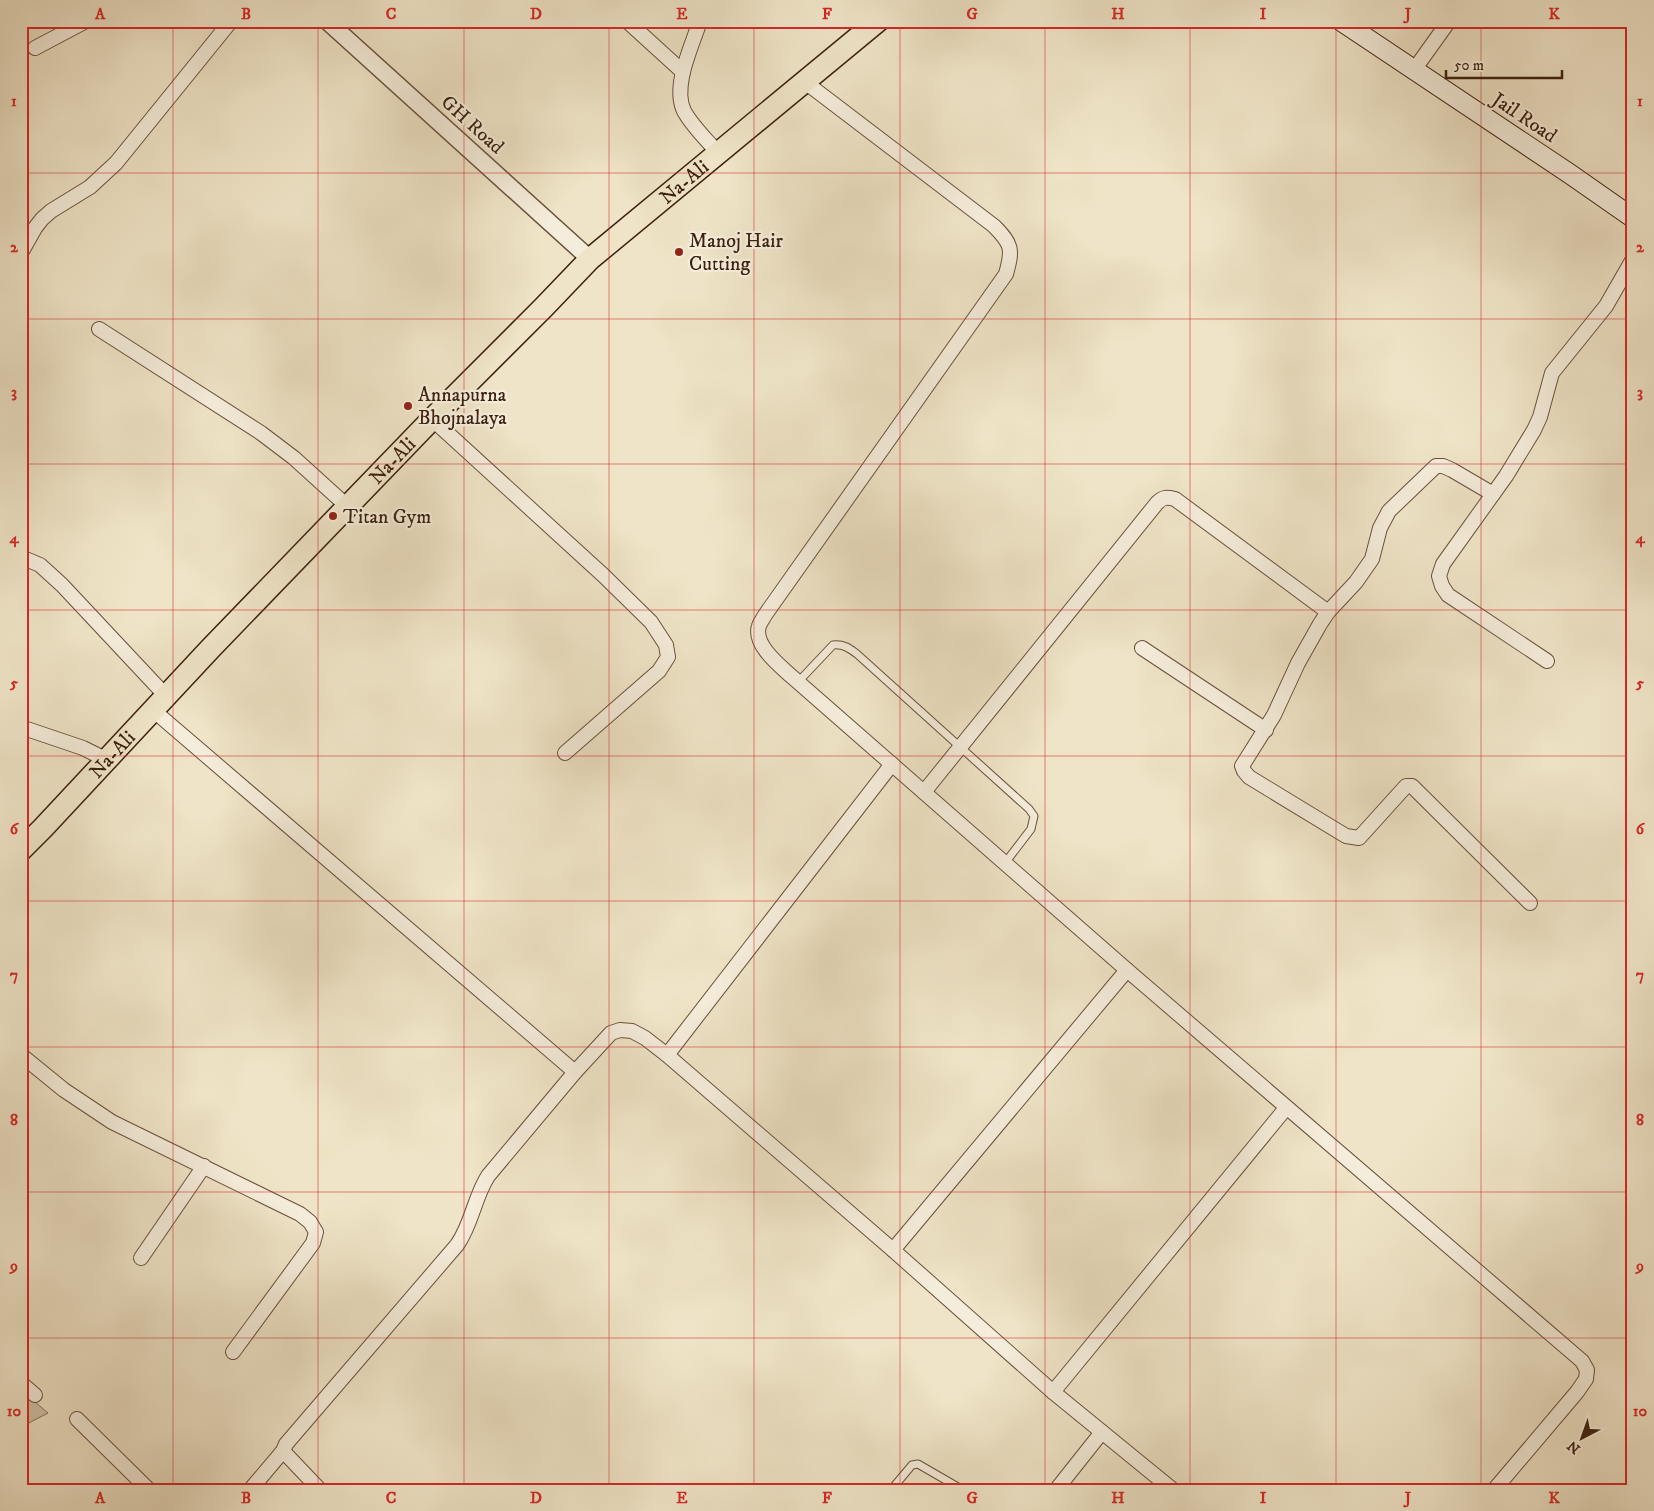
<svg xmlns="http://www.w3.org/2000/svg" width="1654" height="1511" viewBox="0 0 1654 1511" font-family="'IM FELL DW Pica',serif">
<rect width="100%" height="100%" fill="#efe4c7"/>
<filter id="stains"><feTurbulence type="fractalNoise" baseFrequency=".004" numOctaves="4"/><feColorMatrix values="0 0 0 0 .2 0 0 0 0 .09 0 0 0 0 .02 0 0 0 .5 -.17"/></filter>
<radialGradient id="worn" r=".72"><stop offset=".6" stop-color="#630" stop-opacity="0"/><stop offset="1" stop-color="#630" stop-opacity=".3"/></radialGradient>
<polygon fill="#d1c3a8" stroke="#86725c" points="21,1390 48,1413 21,1427"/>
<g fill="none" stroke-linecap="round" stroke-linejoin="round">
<defs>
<g id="service">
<path d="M798 682 833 645C844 644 849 648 857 654L1029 809 1034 816 1031 829 1005 863"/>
<polyline points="891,1490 912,1465 918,1464 963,1490"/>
</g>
<g id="minor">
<polyline points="627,21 683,72"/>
<path d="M700 21C692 46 672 86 684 111 692 126 707 140 718 153"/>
<polyline points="35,48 86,21"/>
<polyline points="1414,70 1449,21"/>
<path d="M805 82 994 226C1012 244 1013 249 1006 274L765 615C763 619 760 622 759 626 753 644 778 664 790 675L1127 970 893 1250"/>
<polyline points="21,253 35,228 42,219 51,211 90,187 116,163 231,21"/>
<polyline points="99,329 261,433 294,458 348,507"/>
<polyline points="432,419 603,575 651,622 666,645 668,657 659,671 565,753"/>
<polyline points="1493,494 1452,470 1443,466 1436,466 1389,511 1380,528 1372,559 1356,582 1328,612 1320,624 1298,663 1274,715 1242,766 1244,771 1249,777 1346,836 1359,838 1406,786 1412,786 1530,903"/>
<polyline points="21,557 40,565 62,585 166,696"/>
<polyline points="1142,648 1266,730"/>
<polyline points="1547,661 1448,595 1442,586 1439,576 1443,564 1506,476 1534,430 1540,417 1552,373 1606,306 1633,259"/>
<polyline points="153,710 575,1072"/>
<polyline points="21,727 83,748 107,760"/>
<path d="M924 792 1157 503C1163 497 1166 497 1175 499L1328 612"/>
<polyline points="1127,970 1582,1361 1587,1370 1586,1379 1577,1392 1494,1490"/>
<polyline points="21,1055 64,1090 112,1122 300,1214 310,1222 316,1232 313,1243 233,1352"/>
<polyline points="667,1055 892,764"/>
<polyline points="141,1258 204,1166"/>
<polyline points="21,1383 35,1395"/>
<polyline points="1053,1392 1286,1108"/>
<polyline points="77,1419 149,1490"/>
<polyline points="1102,1432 1173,1490"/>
<polyline points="283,1451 320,1490"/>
<path d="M250 1490 283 1451 286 1444 457 1245C472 1224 474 1198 488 1176L575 1072 611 1033 620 1030 632 1031 645 1038 667 1055 893 1250 1053 1392 1102 1432 1056 1490"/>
</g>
<polyline id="tertiary" points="327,21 590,259"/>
<polyline id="secondary" points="1341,21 1570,174 1633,218"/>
<g id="primary">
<path id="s1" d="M21 850 43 828 210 649 432 419 544 307 590 259 878 21"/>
</g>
</defs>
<use href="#service" stroke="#69513d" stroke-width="9"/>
<use href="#minor" stroke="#69513d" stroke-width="16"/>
<use href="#tertiary" stroke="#69513d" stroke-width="19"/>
<use href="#secondary" stroke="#3c200f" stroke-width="21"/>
<use href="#primary" stroke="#3c200f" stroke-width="24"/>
<use href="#service" stroke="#f5eddb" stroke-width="7"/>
<use href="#minor" stroke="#f5eddb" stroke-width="14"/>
<use href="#tertiary" stroke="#f5eddb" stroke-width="16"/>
<use href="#secondary" stroke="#f5eddb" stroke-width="19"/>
<use href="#primary" stroke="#efe4c7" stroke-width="21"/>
</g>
<path fill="none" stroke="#d62828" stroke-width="1" stroke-opacity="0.55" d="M173 21V1490M318 21V1490M464 21V1490M609 21V1490M754 21V1490M900 21V1490M1045 21V1490M1190 21V1490M1336 21V1490M1481 21V1490M21 173H1633M21 319H1633M21 464H1633M21 610H1633M21 756H1633M21 901H1633M21 1047H1633M21 1192H1633M21 1338H1633"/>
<g fill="#8f2418" stroke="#f5eddb" stroke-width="2">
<circle cx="679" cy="252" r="5"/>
<circle cx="408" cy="406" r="5"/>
<circle cx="333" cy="516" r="5"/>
</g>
<g text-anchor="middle" stroke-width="4.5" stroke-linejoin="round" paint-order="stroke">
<g font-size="20" fill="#3c200f" stroke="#f5eddb">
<text transform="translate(1525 117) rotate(34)" y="7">Jail Road</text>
<text transform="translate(473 124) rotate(42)" y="7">GH Road</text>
<text dy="7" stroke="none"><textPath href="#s1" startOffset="942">Na-Ali</textPath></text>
<text dy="7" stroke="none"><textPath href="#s1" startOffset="538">Na-Ali</textPath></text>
<text dy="7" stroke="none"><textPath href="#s1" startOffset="132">Na-Ali</textPath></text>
</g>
<g font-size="20" fill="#3c200f" stroke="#f5eddb" text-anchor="start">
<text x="689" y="247">Manoj Hair<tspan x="689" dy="23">Cutting</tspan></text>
<text x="418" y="401">Annapurna<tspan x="418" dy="23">Bhojnalaya</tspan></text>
<text x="343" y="523">Titan Gym</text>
</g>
</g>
<rect width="1654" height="1511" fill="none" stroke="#efe4c7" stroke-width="55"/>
<g transform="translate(1582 1438) rotate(221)" stroke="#f5eddb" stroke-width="4" paint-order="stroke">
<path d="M0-4L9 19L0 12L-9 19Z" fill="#3c200f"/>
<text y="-8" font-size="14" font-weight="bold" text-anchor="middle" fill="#3c200f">N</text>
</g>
<path d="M1446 70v8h116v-8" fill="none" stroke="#3c200f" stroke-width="2.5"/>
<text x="1454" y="70" font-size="15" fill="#3c200f" stroke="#f5eddb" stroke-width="4" paint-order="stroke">50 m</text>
<rect x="28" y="28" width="1598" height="1456" fill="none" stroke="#d62828" stroke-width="2"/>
<g font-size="16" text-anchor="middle" font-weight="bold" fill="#d62828">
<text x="100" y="19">A</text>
<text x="246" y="19">B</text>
<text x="391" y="19">C</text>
<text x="536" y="19">D</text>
<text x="682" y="19">E</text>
<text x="827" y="19">F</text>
<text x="972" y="19">G</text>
<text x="1118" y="19">H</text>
<text x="1263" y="19">I</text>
<text x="1408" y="19">J</text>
<text x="1554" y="19">K</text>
<text x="14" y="106">1</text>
<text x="1640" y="106">1</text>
<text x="14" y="252">2</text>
<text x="1640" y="252">2</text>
<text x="14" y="397">3</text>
<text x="1640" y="397">3</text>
<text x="14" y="543">4</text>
<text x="1640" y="543">4</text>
<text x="14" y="688">5</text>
<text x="1640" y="688">5</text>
<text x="14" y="834">6</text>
<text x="1640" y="834">6</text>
<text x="14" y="980">7</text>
<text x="1640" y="980">7</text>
<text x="14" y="1125">8</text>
<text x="1640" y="1125">8</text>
<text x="14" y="1271">9</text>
<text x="1640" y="1271">9</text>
<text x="14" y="1416">10</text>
<text x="1640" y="1416">10</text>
<text x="100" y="1503">A</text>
<text x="246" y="1503">B</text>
<text x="391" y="1503">C</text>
<text x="536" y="1503">D</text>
<text x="682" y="1503">E</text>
<text x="827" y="1503">F</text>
<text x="972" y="1503">G</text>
<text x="1118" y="1503">H</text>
<text x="1263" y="1503">I</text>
<text x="1408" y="1503">J</text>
<text x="1554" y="1503">K</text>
</g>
<rect width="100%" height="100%" filter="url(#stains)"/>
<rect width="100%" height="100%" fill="url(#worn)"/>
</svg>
